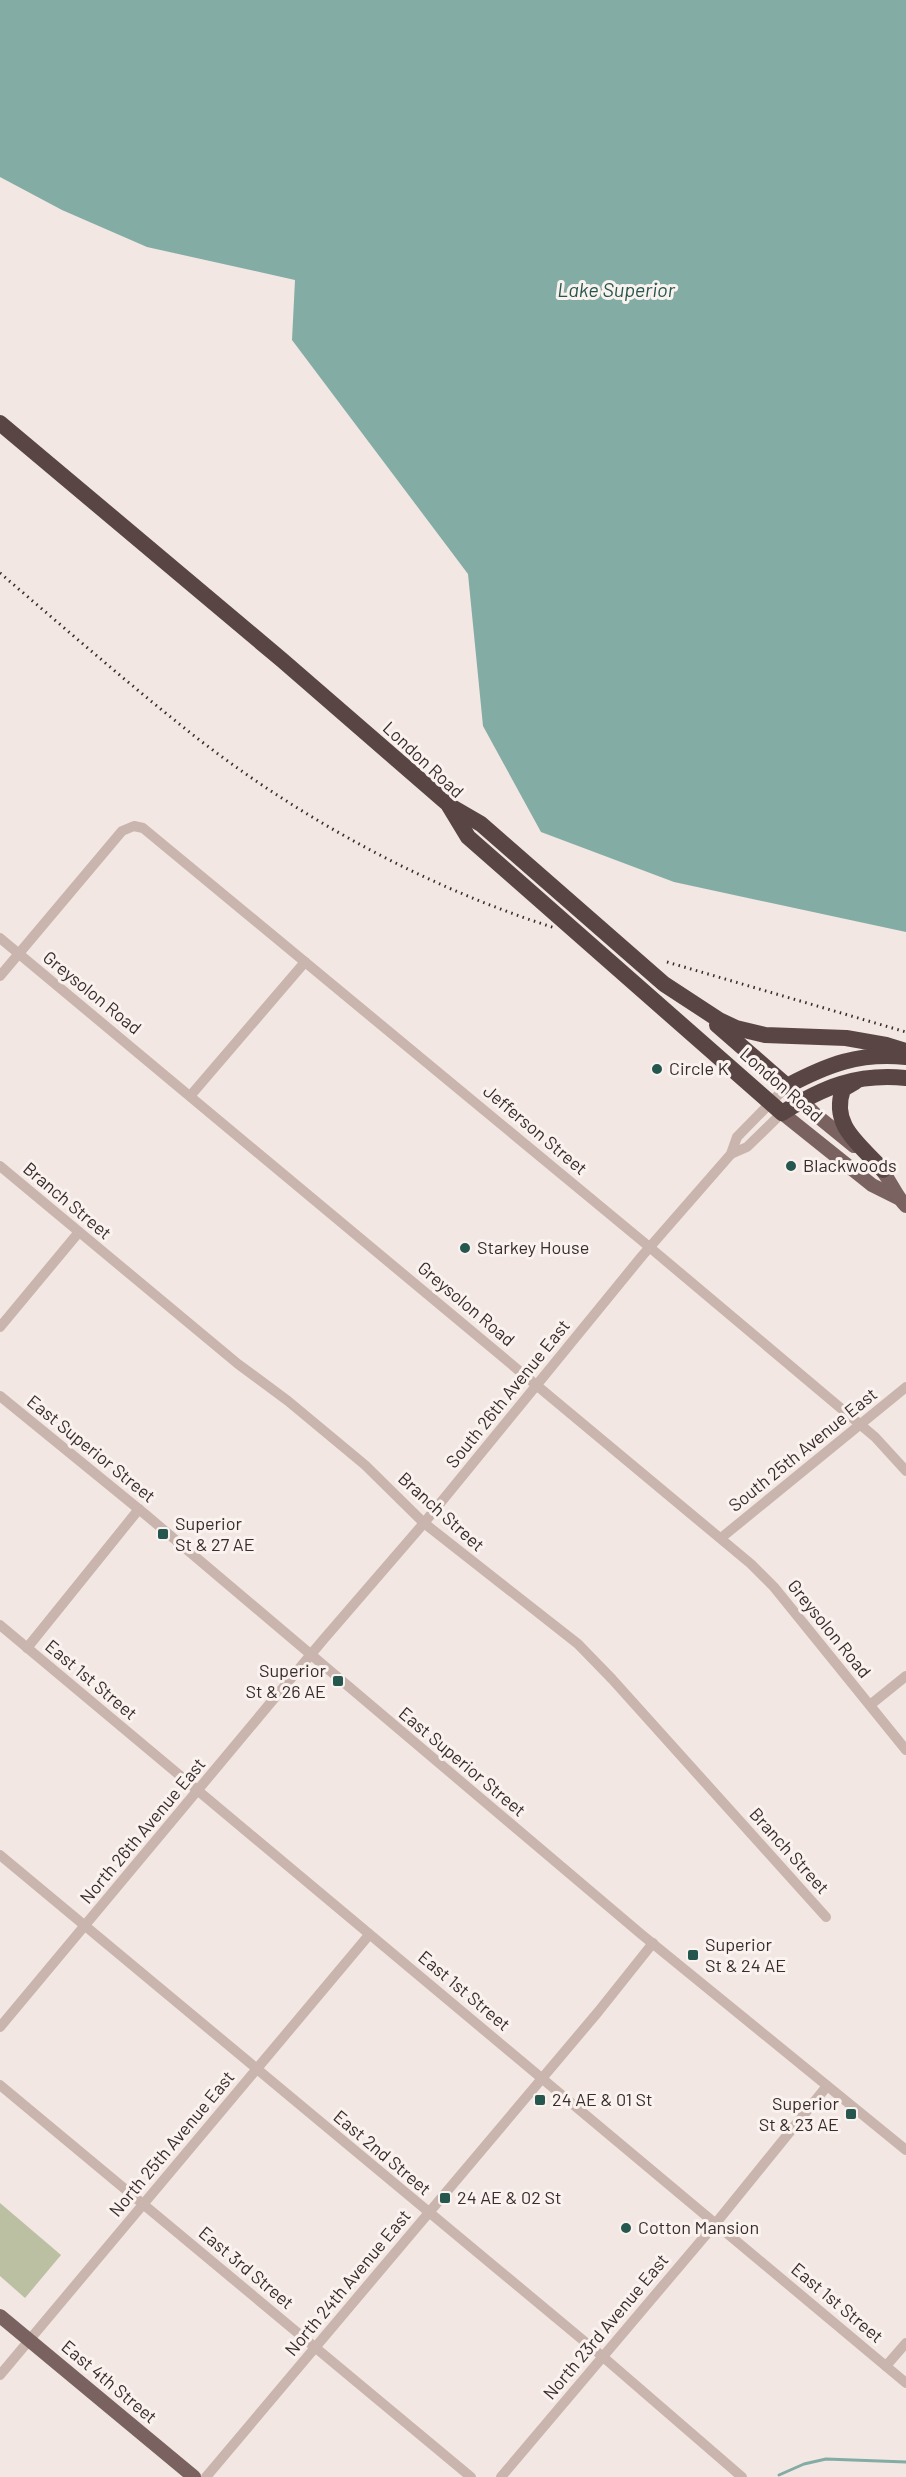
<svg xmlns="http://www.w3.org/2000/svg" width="906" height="2477" viewBox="0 0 906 2477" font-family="Barlow,sans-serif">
<rect width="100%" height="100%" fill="#f2e7e2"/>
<polygon fill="#bcc0a3" points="0,2203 61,2255 25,2298 0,2276"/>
<polygon fill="#83aca5" points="0,0 906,0 906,932 674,882 541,832 483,726 468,574 292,340 295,280 147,247 62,210 0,177"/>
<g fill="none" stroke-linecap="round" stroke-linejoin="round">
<polyline stroke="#83aca5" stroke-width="3" points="779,2475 804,2464 826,2459 906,2462"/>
<g stroke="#c9b5ae" stroke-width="10">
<polyline points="0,938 751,1564 774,1587 906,1750"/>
<polyline points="0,976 122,831 134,826 143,828 641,1240 875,1437 906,1471"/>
<polyline points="191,1095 305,962"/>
<polyline points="731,1154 747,1147 782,1113"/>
<polyline points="0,1166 238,1364 288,1401 365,1465 424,1523 578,1644 612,1679 826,1917"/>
<polyline points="0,1327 79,1232"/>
<polyline points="0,1396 146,1515 641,1934 906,2150"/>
<polyline points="721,1538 906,1387"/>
<polyline points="0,1625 906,2383"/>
<polyline points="27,1648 139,1509"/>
<polyline points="870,1705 906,1676"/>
<polyline points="0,1855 602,2356 742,2477"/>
<polyline points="0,2027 323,1640 424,1523 642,1256 731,1154 737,1137 787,1086"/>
<polyline points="0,2085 471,2477"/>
<polyline points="886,2366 906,2343"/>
<polyline points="0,2375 369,1935"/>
<polyline points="206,2477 598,2012 653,1943"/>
<polyline points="501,2477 716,2223 827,2086"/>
</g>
<g stroke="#79625f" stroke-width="14">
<polyline points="787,1086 816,1115 854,1146"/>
<polyline points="782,1113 872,1185 898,1198"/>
<path d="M876 1164C889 1175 894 1194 906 1206"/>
<polyline points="0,2316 194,2477"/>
</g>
<g stroke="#594644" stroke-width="16">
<path d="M0 423 282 660 448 804 468 837 782 1113C823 1087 857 1073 906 1078"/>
<polyline points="450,806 481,824 664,984 719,1020 736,1028 765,1035 846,1038 886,1045 906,1051"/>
<path d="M717 1025 787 1086C827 1065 859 1052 906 1057"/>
<path d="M855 1082 843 1089C830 1126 860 1144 883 1170"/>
</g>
<g stroke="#392d2c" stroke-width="3" stroke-dasharray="1.5 4.5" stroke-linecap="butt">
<path d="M0 573C62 626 124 680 188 731 297 817 423 886 555 928"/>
<polyline points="667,962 906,1032"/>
</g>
</g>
<g fill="#25574f" stroke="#f9f2ee" stroke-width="2">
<circle cx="657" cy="1069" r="6"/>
<circle cx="791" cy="1166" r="6"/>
<circle cx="465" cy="1248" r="6"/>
<rect x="157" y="1528" width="12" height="12" rx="3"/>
<rect x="332" y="1675" width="12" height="12" rx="3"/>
<rect x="687" y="1949" width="12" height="12" rx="3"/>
<rect x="534" y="2094" width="12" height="12" rx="3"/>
<rect x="845" y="2108" width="12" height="12" rx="3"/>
<rect x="439" y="2192" width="12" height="12" rx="3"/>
<circle cx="626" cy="2228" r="6"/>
</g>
<g text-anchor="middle" stroke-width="6" stroke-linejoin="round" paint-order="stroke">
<g font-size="18" fill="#392d2c" stroke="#f9f2ee">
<text transform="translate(423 760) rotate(43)" y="6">London Road</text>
<text transform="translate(92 993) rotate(39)" y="6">Greysolon Road</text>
<text transform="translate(781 1085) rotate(41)" y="6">London Road</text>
<text transform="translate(535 1130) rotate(40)" y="6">Jefferson Street</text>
<text transform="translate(67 1201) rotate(40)" y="6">Branch Street</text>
<text transform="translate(466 1304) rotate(40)" y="6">Greysolon Road</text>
<text transform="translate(508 1394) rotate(-51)" y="6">South 26th Avenue East</text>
<text transform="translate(91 1449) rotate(39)" y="6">East Superior Street</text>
<text transform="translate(803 1450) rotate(-39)" y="6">South 25th Avenue East</text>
<text transform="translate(441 1512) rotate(42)" y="6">Branch Street</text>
<text transform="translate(829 1629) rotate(51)" y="6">Greysolon Road</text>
<text transform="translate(91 1680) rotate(40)" y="6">East 1st Street</text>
<text transform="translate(462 1762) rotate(40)" y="6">East Superior Street</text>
<text transform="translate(143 1831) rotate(-50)" y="6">North 26th Avenue East</text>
<text transform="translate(789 1851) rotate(48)" y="6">Branch Street</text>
<text transform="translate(464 1991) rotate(40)" y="6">East 1st Street</text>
<text transform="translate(172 2144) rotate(-50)" y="6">North 25th Avenue East</text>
<text transform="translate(382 2153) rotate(40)" y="6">East 2nd Street</text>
<text transform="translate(246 2268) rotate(40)" y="6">East 3rd Street</text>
<text transform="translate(348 2283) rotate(-50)" y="6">North 24th Avenue East</text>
<text transform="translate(837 2303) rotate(40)" y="6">East 1st Street</text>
<text transform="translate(606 2327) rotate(-50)" y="6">North 23rd Avenue East</text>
<text transform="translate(109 2382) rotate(40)" y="6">East 4th Street</text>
</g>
<g font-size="18" fill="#392d2c" stroke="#f9f2ee" text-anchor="start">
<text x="669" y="1075">Circle K</text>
<text x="803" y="1172">Blackwoods</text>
<text x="477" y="1254">Starkey House</text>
<text x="175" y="1530">Superior<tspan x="175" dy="21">St &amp; 27 AE</tspan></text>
<text x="326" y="1677" text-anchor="end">Superior<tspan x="326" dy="21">St &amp; 26 AE</tspan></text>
<text x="705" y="1951">Superior<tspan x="705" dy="21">St &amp; 24 AE</tspan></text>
<text x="552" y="2106">24 AE &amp; 01 St</text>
<text x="839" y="2110" text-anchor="end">Superior<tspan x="839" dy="21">St &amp; 23 AE</tspan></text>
<text x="457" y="2204">24 AE &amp; 02 St</text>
<text x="638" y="2234">Cotton Mansion</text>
</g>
<g font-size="20" font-style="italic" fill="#25574f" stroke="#f9f2ee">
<text x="616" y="297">Lake Superior</text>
</g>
</g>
</svg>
